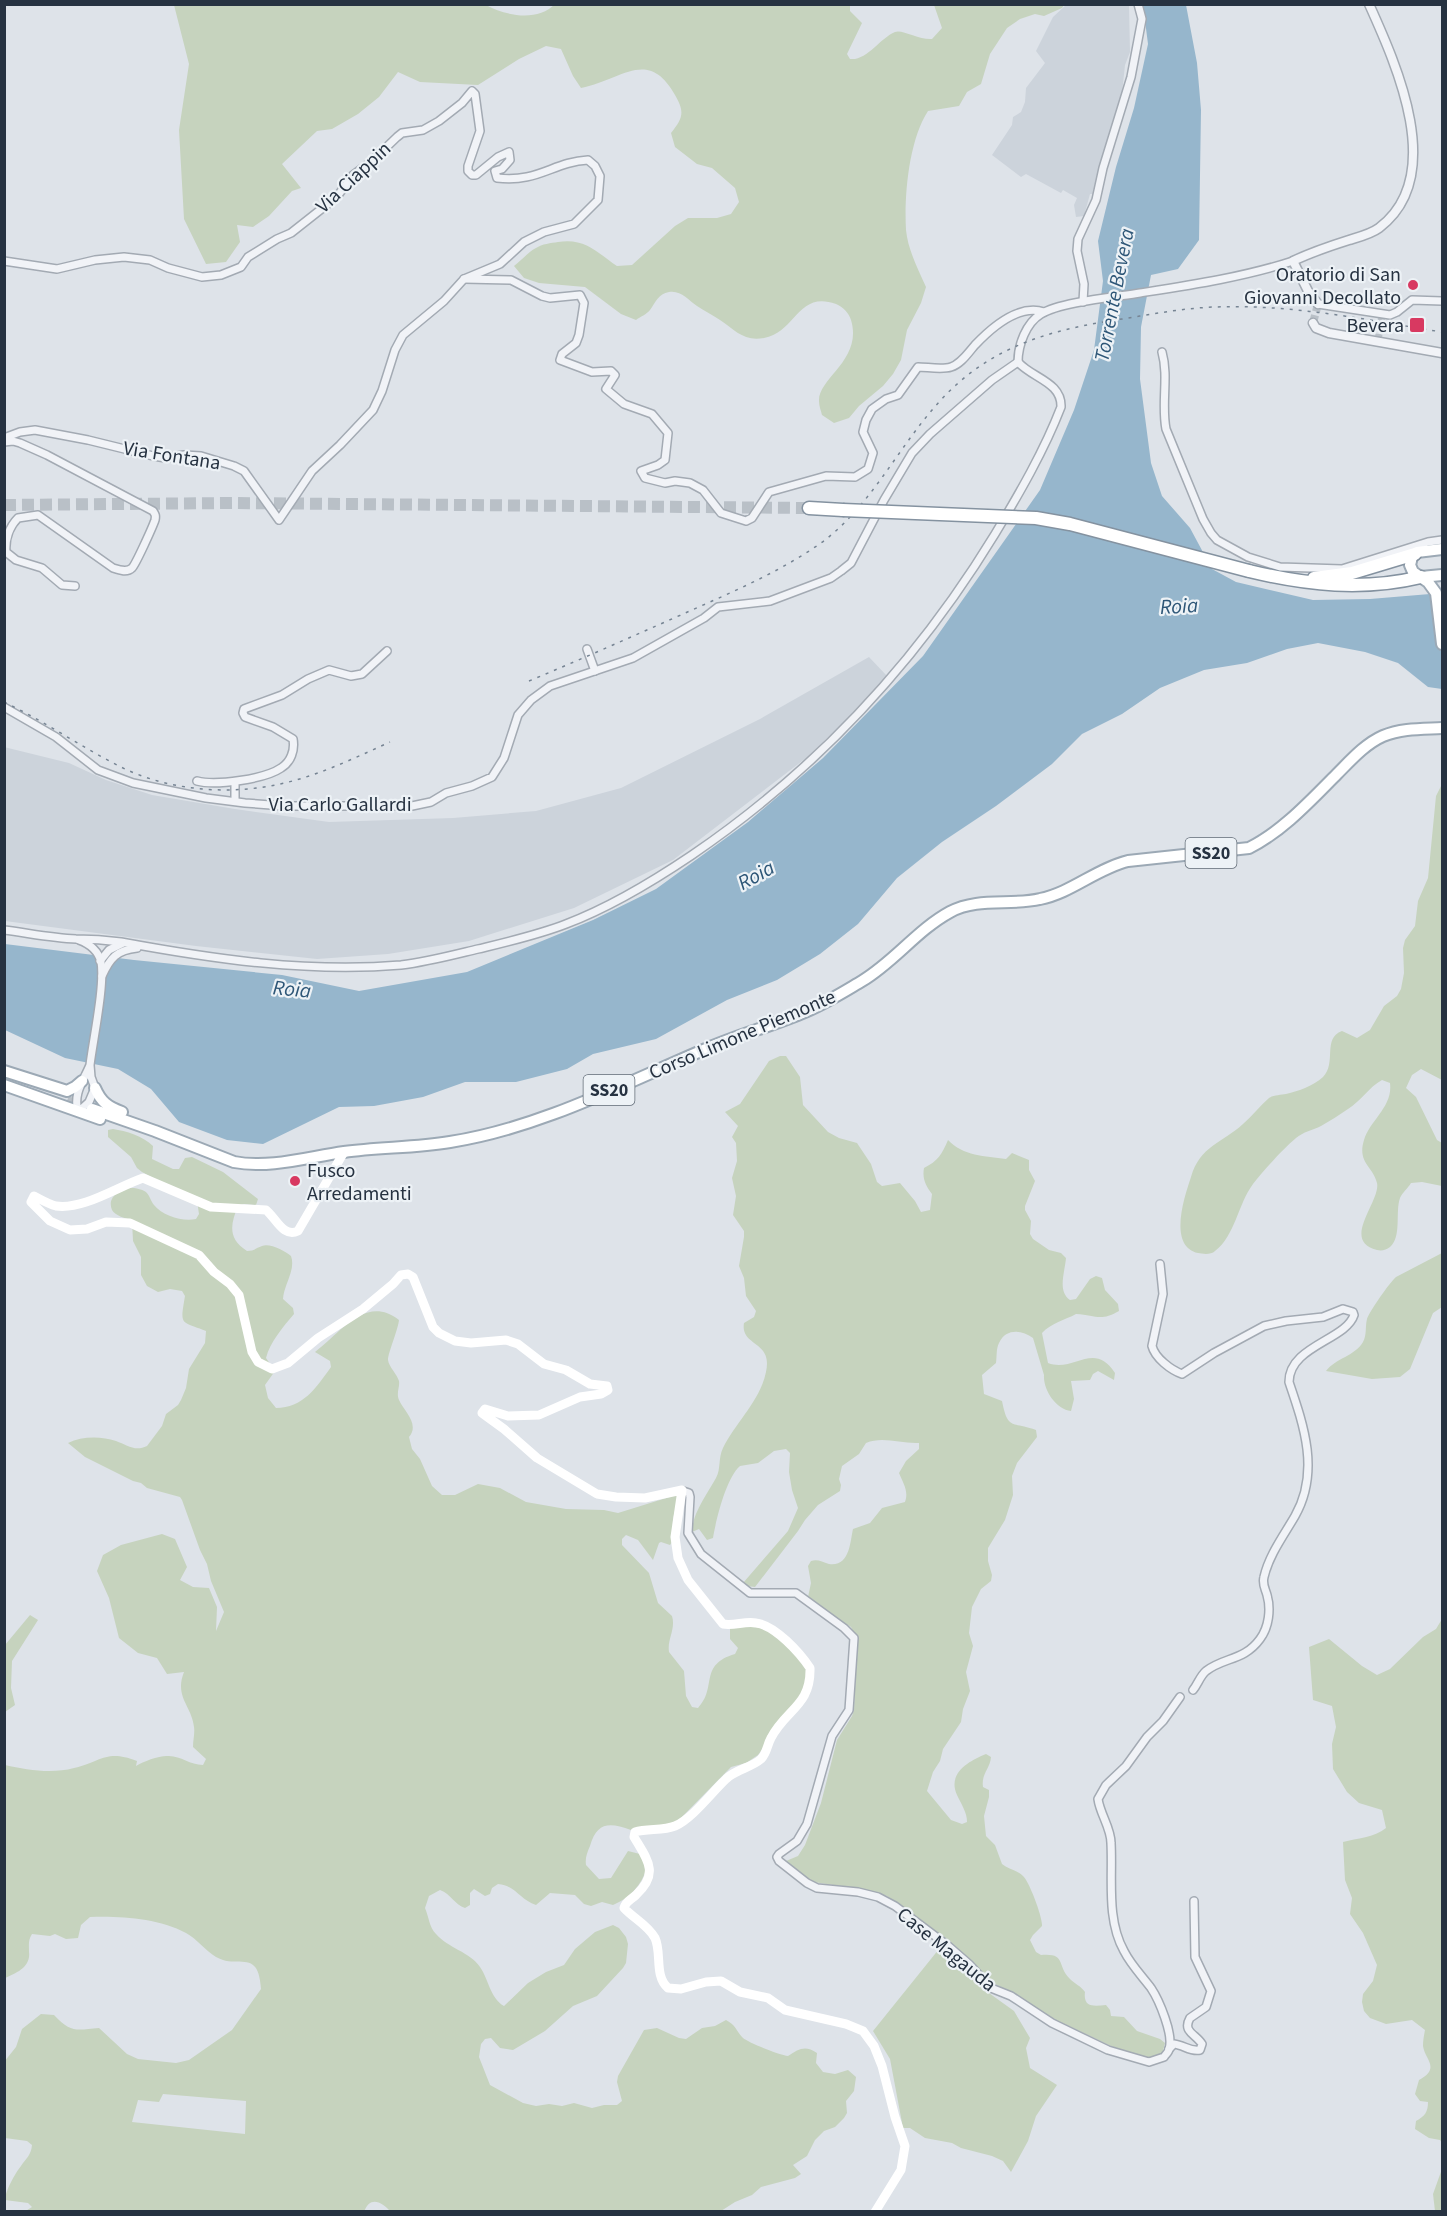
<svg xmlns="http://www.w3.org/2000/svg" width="1447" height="2216" viewBox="0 0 1447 2216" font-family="'Source Sans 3',sans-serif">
<rect width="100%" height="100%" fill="#dee3e9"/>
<g fill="#ccd3db">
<polygon points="1066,5 1129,5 1130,52 1125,65 1122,93 1093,194 1090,194 1084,216 1076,217 1074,205 1077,198 1063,190 1061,193 1026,174 1021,177 992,155 1012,125 1013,117 1021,112 1025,102 1026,88 1045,63 1036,51 1053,17"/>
<polygon points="869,657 887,676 846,720 806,758 673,860 574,908 469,941 388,954 317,959 196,946 5,921 4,747 69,763 106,780 152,795 235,809 329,822 453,818 536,811 621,788 760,719"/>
</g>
<g fill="#c6d3be" fill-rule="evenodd">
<path d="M486 5C506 16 538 22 555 4L850 5V11L862 23 847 54 850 59C867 61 880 38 895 32 902 29 919 40 932 39L942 28 934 5H1064L1062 8 1044 16 1035 14 1020 19 1007 28 990 54 981 84 967 92 959 106 928 111C909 140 904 195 906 230 908 250 918 269 926 287L921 303 907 330 901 360 893 374 883 386 859 406 849 418 834 423 822 415C821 411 819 406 819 401 818 378 863 360 851 320 849 313 843 307 836 304 798 290 796 332 764 338 744 342 735 330 720 320 713 315 704 311 697 306 688 300 681 290 669 292 658 294 656 302 650 310 647 314 640 317 636 320L621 314 585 287 539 283 524 278 514 266C521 261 528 252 536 248 542 244 551 243 558 242 586 238 596 252 617 266L632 265 675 226 688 218H717L731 214 739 202 735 188 712 168 697 164 675 147 671 133C683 118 685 112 675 95 648 47 622 80 581 88L573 76 561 49 546 46 519 59 478 85 420 82 398 72 379 97 358 114 332 129 317 131 282 164 301 188 292 191 269 216 253 227 237 225 240 242 226 262 206 264 184 219 179 130 189 64 174 5Z"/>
<path d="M1442 784V1080L1421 1069 1412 1075 1406 1088 1416 1097 1437 1140 1442 1143V1186L1422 1182 1411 1183C1408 1188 1402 1193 1400 1198 1395 1212 1402 1237 1390 1247 1386 1250 1382 1251 1377 1250 1340 1241 1381 1201 1377 1183 1373 1166 1357 1163 1364 1140 1370 1120 1393 1107 1390 1083L1382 1080C1369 1087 1361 1101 1348 1109 1339 1115 1330 1121 1321 1126 1313 1130 1303 1132 1296 1138 1282 1150 1264 1170 1253 1184 1238 1204 1235 1236 1215 1251 1211 1255 1203 1254 1198 1253 1168 1246 1184 1198 1191 1177 1200 1146 1222 1143 1243 1124 1252 1116 1260 1106 1269 1098 1273 1095 1281 1095 1286 1094 1299 1091 1313 1086 1323 1077 1337 1063 1322 1038 1342 1031L1357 1038 1370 1030 1384 1006 1397 996 1401 989 1404 973 1403 948 1405 940 1415 926 1418 901 1428 878 1436 796Z"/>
<path d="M780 1056H786L800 1077 803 1105 828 1132 839 1138 857 1143 871 1164 877 1182 882 1186 900 1183 915 1201 921 1212 930 1210 932 1194C926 1186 922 1179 924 1168 938 1161 942 1154 948 1140 963 1156 985 1156 1006 1159L1012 1153 1029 1160V1170L1035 1181 1025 1206V1210L1031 1221 1030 1234 1033 1239 1049 1250 1061 1253 1066 1258C1065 1272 1057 1291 1070 1300L1076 1299 1090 1279 1096 1276 1102 1278 1105 1290 1118 1304 1119 1311C1100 1322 1096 1315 1076 1314 1065 1320 1051 1323 1042 1333L1048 1363C1074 1373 1094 1340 1115 1373L1114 1380 1098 1371 1093 1374 1090 1380 1071 1381 1074 1399 1071 1411C1056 1409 1043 1390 1044 1375L1033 1338C1022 1330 1006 1328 999 1343 996 1349 997 1356 996 1363L982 1375 984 1394 1002 1401C1008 1431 1012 1421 1036 1430L1037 1437 1017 1463 1012 1476 1013 1495 1005 1520 988 1548V1561L992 1575 991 1581 981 1589 972 1607 969 1633 973 1646 966 1672 970 1691 963 1709 961 1722 943 1749 940 1761 933 1772 927 1791 951 1820 962 1824 967 1822C967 1812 961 1804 957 1795 947 1773 969 1761 986 1754L991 1757C990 1769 981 1774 983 1787L989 1790V1797L984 1816 986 1836 995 1845 1002 1864C1008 1869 1017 1870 1023 1876 1029 1881 1043 1918 1042 1926L1033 1935 1030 1940 1036 1952 1041 1955C1067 1953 1056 1965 1070 1979 1075 1984 1081 1986 1085 1992 1083 2008 1094 2006 1106 2005L1110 2010 1111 2016 1124 2017 1137 2031 1160 2039 1165 2043 1162 2055 1151 2058 1139 2056 1111 2046 1054 2019 1015 1994 995 1984 947 1940 887 1896 868 1890 813 1882 786 1861 798 1856 805 1845 821 1803 837 1740 852 1716 854 1710 857 1639 851 1627 821 1608 808 1597 811 1583 808 1566 811 1561C818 1559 822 1562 829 1564 850 1567 850 1542 853 1529L870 1523 882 1508 905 1502C909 1491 903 1483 899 1473L906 1461 919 1449V1443C901 1444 883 1436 866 1443L859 1454 842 1466 839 1479 841 1485 840 1491 818 1505 805 1520 798 1531 755 1587 747 1586 743 1583 788 1531 798 1508 792 1490 789 1472 790 1453 786 1449 774 1451 758 1463 740 1466C726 1478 716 1520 713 1538L707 1540 699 1529 692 1532C692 1514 707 1494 716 1478 721 1469 718 1458 723 1448 736 1422 760 1401 766 1372 773 1340 740 1347 744 1323L754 1317 756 1311 746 1296 744 1278 739 1266 744 1237V1231L733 1215 736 1196 732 1178 737 1161 736 1143 732 1137 738 1126 725 1112 740 1104 769 1061Z"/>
<path d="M113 1129C126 1131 143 1136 153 1146L152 1159 173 1169H179L185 1158 192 1157 223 1172 258 1199 256 1205 244 1204 238 1206C230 1225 228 1239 247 1251 254 1251 256 1248 262 1246 270 1243 285 1251 291 1256 296 1270 284 1284 283 1299L293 1308 294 1314C283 1327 270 1342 266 1358L275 1371 265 1385 268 1398 276 1408C303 1408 316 1388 331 1367L330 1361 315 1352C341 1333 365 1294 399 1320 398 1330 388 1353 388 1360 389 1367 397 1374 399 1381 400 1387 396 1393 399 1400 404 1411 420 1424 409 1437L412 1449 420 1459 432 1486 442 1495H455L478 1484 500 1488 526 1502 566 1509 604 1510 618 1513 676 1495 678 1498 673 1519 672 1542 670 1545 661 1542 659 1543 653 1560 638 1540 626 1535 622 1539V1545L649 1573 658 1603 672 1616C676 1629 667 1639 669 1652L684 1671 686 1696 692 1707 698 1708C718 1687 698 1665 735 1654L738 1648 730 1639V1628C740 1626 753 1623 763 1626 771 1629 802 1658 805 1666 809 1674 804 1686 802 1694L758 1755 746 1763 731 1767 678 1821 671 1825 634 1828 631 1830C609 1822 597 1822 590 1846 587 1853 585 1858 586 1865L599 1879 611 1878 628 1851 640 1854 647 1867C642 1885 630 1898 613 1905L602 1902 591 1906 584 1904 575 1895 550 1893 536 1905C520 1900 515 1885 498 1884L492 1888 490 1894 485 1896 474 1889 470 1893V1905L465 1908C455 1905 451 1894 440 1890L429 1896 425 1908C429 1917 429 1927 436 1934 448 1948 470 1952 480 1967 489 1980 490 1998 504 2006L528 1983 546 1972 564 1965 575 1949 595 1932 613 1925 619 1928 626 1937 628 1944 626 1963 623 1968 597 1996 573 2006 545 2031 513 2050 500 2048 491 2038 485 2039 481 2044 479 2057 490 2085 523 2103 536 2106 549 2104 562 2106 574 2103 592 2108 604 2105H617L622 2101 617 2082 618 2076 644 2030 657 2028 679 2038 686 2039 702 2028 715 2026 726 2020C738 2027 735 2030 743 2038 749 2043 780 2055 788 2056 799 2049 805 2045 817 2053L816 2063 823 2072 835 2074 848 2070 856 2077 854 2091 846 2101 847 2113 844 2118 835 2127 824 2131 815 2140 807 2156 793 2165 801 2174 795 2178 761 2187 752 2195 735 2202 721 2211 391 2212C382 2202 370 2195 364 2212H24L32 2207 28 2203 5 2200C5 2192 15 2173 21 2166 26 2158 31 2156 32 2145L27 2141 5 2138 4 2062 16 2047 22 2029 41 2014 54 2015C71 2033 76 2030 99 2028L127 2054 138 2059 176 2063 189 2060 232 2030 261 1989C258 1947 239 1970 216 1957 205 1950 197 1939 186 1933 158 1918 121 1916 90 1917L81 1925 78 1938 66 1939 55 1934 50 1936 32 1934C28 1940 29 1945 29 1952 31 1967 16 1973 5 1978V1765C27 1770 52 1774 74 1768 102 1761 107 1749 137 1761L136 1766C144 1761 160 1755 169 1756 181 1756 190 1765 203 1765L206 1759 193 1747C193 1740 195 1733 194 1727 192 1706 174 1697 184 1672L167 1674 157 1658 138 1653 119 1638 109 1598 97 1571 103 1555 121 1545 162 1534 175 1539 187 1567 180 1580 193 1587 209 1588 217 1607 216 1631 224 1612 211 1581 207 1564 200 1550 182 1500 180 1497 147 1488 141 1483 133 1481 85 1457 68 1443C82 1436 101 1436 116 1441 127 1445 135 1452 147 1446L162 1426 166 1414 178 1405 181 1400 186 1388 189 1369 205 1343 206 1331C180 1321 180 1326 185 1296L182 1291 170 1289 158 1292 147 1286 141 1275V1257L133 1241 132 1221C126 1218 115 1216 112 1210 106 1196 123 1187 134 1188 151 1191 147 1195 154 1205 163 1216 183 1222 196 1219L199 1214 197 1201 142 1172 137 1168 131 1157 108 1137V1130ZM163 2094 246 2101 245 2134 132 2122 138 2100 159 2102Z"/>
<path d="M1442 1253V1307L1433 1313 1410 1369 1400 1377 1372 1379 1326 1371C1336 1358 1355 1356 1363 1342 1367 1335 1365 1327 1367 1319 1369 1312 1390 1282 1396 1277Z"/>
<polygon points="30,1615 38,1620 12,1661 11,1688 15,1705 5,1712 5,1645"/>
<path d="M1442 1619V2143L1440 2140 1429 2138 1415 2129 1416 2121C1425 2116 1428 2112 1428 2102L1420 2101 1415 2094 1419 2080C1441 2068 1425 2060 1423 2046 1423 2041 1424 2035 1425 2030L1412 2020 1386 2024 1370 2018 1364 2011 1362 2002 1363 1994 1373 1981 1377 1965 1363 1933 1350 1914 1352 1898 1345 1880 1343 1842C1357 1838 1374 1838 1386 1828L1382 1810 1359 1803 1347 1792 1333 1769 1332 1744 1336 1727 1332 1706 1313 1700 1309 1647 1329 1639 1362 1666 1377 1675 1390 1669 1423 1637 1436 1629Z"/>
<polygon points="939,1949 982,1988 1014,2011 1030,2038 1026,2048 1030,2068 1057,2085 1036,2116 1028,2141 1011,2172 1003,2161 992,2156 961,2148 952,2143 925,2138 910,2128 903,2128 890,2059 873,2031"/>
<polygon points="1442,2169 1442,2211 1435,2211 1433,2194"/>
</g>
<polygon fill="#96b6cc" points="1143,5 1186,5 1197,63 1201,110 1199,240 1178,269 1151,275 1141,327 1140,379 1151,463 1162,496 1190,528 1212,569 1236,582 1313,600 1370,599 1442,593 1442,689 1428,687 1398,663 1365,652 1318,643 1287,649 1247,663 1204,670 1160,688 1122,714 1082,734 1052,764 996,806 942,842 897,878 858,924 820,954 777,980 727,1000 656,1039 593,1054 567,1069 516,1082 465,1082 423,1097 374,1106 339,1107 263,1144 227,1140 179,1122 151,1089 118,1069 65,1058 5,1030 5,944 134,960 282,975 359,991 467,972 593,920 656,889 748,822 823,758 923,656 1040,490 1074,410 1094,350 1103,281 1098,241 1116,167 1134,108 1148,44"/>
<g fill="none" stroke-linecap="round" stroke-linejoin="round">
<polyline stroke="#b9c0c7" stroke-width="7" stroke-dasharray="7 3.5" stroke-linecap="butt" points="1378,341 1382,314"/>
<polyline stroke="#b9c0c7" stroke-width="8" stroke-dasharray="8 4" stroke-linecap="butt" points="1313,323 1318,304"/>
<polyline stroke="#b9c0c7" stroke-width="10" stroke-dasharray="10 5" stroke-linecap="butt" points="67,1101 86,1107"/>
<polyline stroke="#b9c0c7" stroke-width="12" stroke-dasharray="12 6" stroke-linecap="butt" points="4,505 232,503 809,508"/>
<defs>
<g id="minor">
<path d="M4 261 57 269 95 260 124 257 150 260 168 268 202 277 221 275 241 267 248 257 277 239 291 233 329 203 339 194 353 175 372 161 397 137 402 133 423 130 439 121 462 103 472 91 475 94 480 131 468 166V171L472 175H476L498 157 509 152 510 160 502 169 495 171 497 178C538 183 553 162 588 160L595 166 600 176 598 200 574 224 544 232 524 242 500 264 464 279 444 301 403 335 395 350 382 391 373 410 340 445 312 471 279 520 244 471 234 466 201 456 184 455 166 458 153 456 88 440 35 430 20 432 4 438"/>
<path d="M464 279 511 280 542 296 550 298 580 295 584 303 579 335 576 343 562 354 560 360 592 372 611 371 615 375 606 389 624 404 652 414 668 433 665 460 658 465 641 471 645 478 665 483 675 481 690 483 703 490 721 513 746 521 752 518 769 492 826 476 855 477 868 469 873 453 863 432 866 420 872 409 886 399 898 395 918 367C927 367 942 370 951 367 961 364 968 353 975 345 992 327 1019 304 1044 312"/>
<polyline points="1083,302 1084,284 1077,251 1078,239 1096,200 1103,168 1131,77 1142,19 1138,4"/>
<polyline points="1318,304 1390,315 1397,312 1412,300 1442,301"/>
<path d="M1162 352C1169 377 1161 403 1166 429L1203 519 1211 533 1217 540 1248 557 1280 567 1342 569 1428 542 1442 540"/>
<path d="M1018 362C1018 345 1026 323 1041 314 1060 302 1116 297 1140 293 1191 285 1244 277 1293 261"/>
<path d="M4 442 13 441 20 443 47 455 153 511C155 514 156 515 155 520 153 526 136 564 132 568 127 573 119 570 113 568L38 515 18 518C9 527 5 540 6 552L16 560 42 568 62 585 75 586"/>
<polyline points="587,649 595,671"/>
<polyline points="4,707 56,737 98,770 133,783 206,798 245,803 284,806 412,806 431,802 446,793 472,786 492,777 504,758 518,715 531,700 550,686 633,658 704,618 718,607 770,601 831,578 841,571 851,563 884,500 912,453 930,434 992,380 1018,362"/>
<path d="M197 781C216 786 265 779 281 768 291 762 295 750 293 739L273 727 245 717 243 713 244 709 282 695 308 679 329 670 351 676 362 674 387 651"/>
<polyline points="235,782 235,801"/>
<path d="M4 930C28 933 52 938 76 939 91 939 106 940 121 942 213 959 308 973 401 965 427 962 453 955 478 949 507 942 538 935 566 924 611 907 652 882 692 855 815 771 917 662 995 534 1019 494 1044 451 1061 407 1062 382 1032 378 1018 362"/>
<path d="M79 940C90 944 98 950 101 962 105 985 93 1040 90 1065L91 1077 95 1088 89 1102 78 1112C73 1093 83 1082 90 1065"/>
<polyline points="100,961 109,950 123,943"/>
<path d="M102 976C110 958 117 950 137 948"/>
<path d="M1160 1264 1163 1294 1152 1346C1155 1358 1171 1370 1182 1374L1214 1353 1264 1326 1286 1321 1323 1317 1343 1309 1353 1312 1354 1315C1346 1340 1289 1346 1289 1382 1304 1426 1320 1472 1295 1516 1284 1535 1269 1555 1264 1577 1262 1584 1265 1588 1267 1595 1271 1609 1269 1627 1260 1639 1244 1661 1224 1657 1206 1671 1200 1676 1198 1684 1193 1690"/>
<path d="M683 1491 689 1493 690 1497 688 1533 701 1554 750 1593H796L844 1628 854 1638 849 1710 832 1736 807 1824 797 1841 779 1854 777 1857 779 1861 807 1883 817 1888 858 1892 878 1897 895 1906 947 1945 970 1965 991 1988 1011 1996 1052 2023 1108 2050 1149 2062 1164 2057C1166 2054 1169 2052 1169 2049 1174 2035 1159 2000 1151 1988 1142 1976 1131 1965 1124 1951 1106 1919 1113 1877 1111 1843 1111 1828 1100 1814 1098 1799L1106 1785 1126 1766 1147 1737 1163 1721 1180 1697"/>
<path d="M1169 2049 1174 2044C1184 2045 1190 2052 1200 2050L1202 2044C1196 2034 1182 2032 1190 2018L1206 2007 1211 1991 1195 1957 1194 1901"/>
</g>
<g id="tertiary">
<path d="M1318 304 1308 291 1293 261C1312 252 1330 246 1349 240 1359 237 1371 234 1379 228 1447 177 1397 66 1369 4"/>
<polyline points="1313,323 1316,328 1329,333 1442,353"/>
</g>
<g id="primary">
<polyline points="1442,549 1417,552 1412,557 1410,565 1413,572 1428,582 1436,593 1442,644"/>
<polyline points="1421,577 1442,575"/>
<polyline points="4,1071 67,1091 75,1087 82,1081"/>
<polyline points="4,1085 100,1119"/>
<path d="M95 1088C101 1102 108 1107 122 1112"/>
<path d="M92 1109 155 1131 234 1162C270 1169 308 1157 344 1152 379 1147 415 1148 450 1142 540 1128 625 1083 708 1048 740 1034 775 1025 807 1011 826 1003 845 991 862 981 894 962 917 930 950 912 978 897 1010 906 1040 899 1071 893 1096 869 1128 861L1249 848C1283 831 1311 800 1337 774 1351 760 1365 744 1383 736 1402 728 1423 729 1442 728"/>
</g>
<g id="motorway">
<polyline points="809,508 843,510"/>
<path d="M1249 571C1307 585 1363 591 1421 577"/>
<polyline points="1314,578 1352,573 1415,554"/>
</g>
</defs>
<use href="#minor" stroke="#a3aab3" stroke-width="10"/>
<use href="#tertiary" stroke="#a3aab3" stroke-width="11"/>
<use href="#primary" stroke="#9ca9b5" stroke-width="14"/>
<use href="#motorway" stroke="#8492a0" stroke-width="15"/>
<use href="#minor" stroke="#f1f3f7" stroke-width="7"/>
<use href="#tertiary" stroke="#f1f3f7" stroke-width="8"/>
<path stroke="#fff" stroke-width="9" d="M344 1152 298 1231C283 1238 276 1218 266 1210L211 1207 143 1178C117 1187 83 1210 56 1206 48 1204 40 1199 34 1196L31 1202 50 1221 70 1230 87 1229 106 1222 130 1223 199 1255 214 1272 230 1284 239 1295 252 1352 258 1362 272 1369 288 1363 318 1338 363 1309 393 1284 401 1275 408 1274 413 1277 433 1327 439 1333 455 1341 471 1343 506 1340 518 1344 544 1364 566 1370 590 1384 607 1386 608 1390 601 1394 580 1397 539 1415 508 1416 485 1409 482 1413 504 1429 537 1458 597 1494 616 1497 645 1498 682 1490 675 1537 678 1558 688 1580 723 1624C734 1626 745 1621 756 1623 775 1625 800 1653 810 1668 811 1706 786 1709 771 1738 767 1745 767 1753 761 1759 751 1768 736 1769 726 1779 712 1792 692 1819 675 1826 663 1831 647 1828 635 1832L634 1837C647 1859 660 1873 636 1895 631 1900 626 1901 624 1908 633 1918 648 1925 655 1938 662 1953 654 1976 668 1988L681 1989 706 1982 721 1981 740 1992 768 1998 785 2010 846 2024 863 2031 874 2046 882 2066 895 2117 905 2146 901 2170 875 2212"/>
<use href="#primary" stroke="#fff" stroke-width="10"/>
<use href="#motorway" stroke="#fff" stroke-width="12"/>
<g stroke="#768493" stroke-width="1.5" stroke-dasharray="3 6" stroke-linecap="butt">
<path d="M529 681C584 658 638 634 692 610 737 590 781 571 821 543 878 501 904 432 956 385 1003 342 1061 328 1122 319 1153 314 1184 308 1215 307 1292 304 1367 320 1442 332"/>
<path d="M4 702C46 722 84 749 125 769 177 793 241 796 296 780 328 771 359 756 390 742"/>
</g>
<defs>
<polyline id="motorway-bridge" points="843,510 1036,518 1070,524 1249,571"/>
</defs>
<use href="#motorway-bridge" stroke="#8492a0" stroke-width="15" stroke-linecap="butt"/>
<use href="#motorway-bridge" stroke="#fff" stroke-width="12"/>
</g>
<g fill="#d83961" stroke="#edf2f6" stroke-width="2">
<circle cx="1413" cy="285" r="6"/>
<rect x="1409" y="317" width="16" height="16" rx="3"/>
<circle cx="295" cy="1181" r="6"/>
</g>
<g text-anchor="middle" stroke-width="4.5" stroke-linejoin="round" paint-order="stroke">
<g fill="#edf2f6" stroke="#626c77" stroke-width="1.5">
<rect x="1185.5" y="838" width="51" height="30" rx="4.5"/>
<rect x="583.5" y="1075" width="51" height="30" rx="4.5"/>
</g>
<g font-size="18" font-weight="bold" fill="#263241">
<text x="1211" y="859">SS20</text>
<text x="609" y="1096">SS20</text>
</g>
<g font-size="20" fill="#263241" stroke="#edf2f6">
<text transform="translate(353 177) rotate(-43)" y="7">Via Ciappin</text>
<text transform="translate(172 455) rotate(9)" y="7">Via Fontana</text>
<text x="340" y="811">Via Carlo Gallardi</text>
<text transform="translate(742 1034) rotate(-23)" y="7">Corso Limone Piemonte</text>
<text transform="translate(947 1949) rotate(39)" y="7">Case Magauda</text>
</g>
<g font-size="20" fill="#263241" stroke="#edf2f6" text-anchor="end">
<text x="1401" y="281">Oratorio di San<tspan x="1401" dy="23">Giovanni Decollato</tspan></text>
<text x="1404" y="332">Bevera</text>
<text x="307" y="1177" text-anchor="start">Fusco<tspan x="307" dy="23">Arredamenti</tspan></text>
</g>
<g font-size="21" font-style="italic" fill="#2d5677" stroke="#edf2f6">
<text transform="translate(1114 295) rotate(-79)" y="7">Torrente Bevera</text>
<text transform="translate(1179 606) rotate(-3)" y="7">Roia</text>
<text transform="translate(756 875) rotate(-29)" y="7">Roia</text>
<text transform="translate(292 989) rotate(5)" y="7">Roia</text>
</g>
</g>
<rect width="1447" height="2216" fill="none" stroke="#263241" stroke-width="12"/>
</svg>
